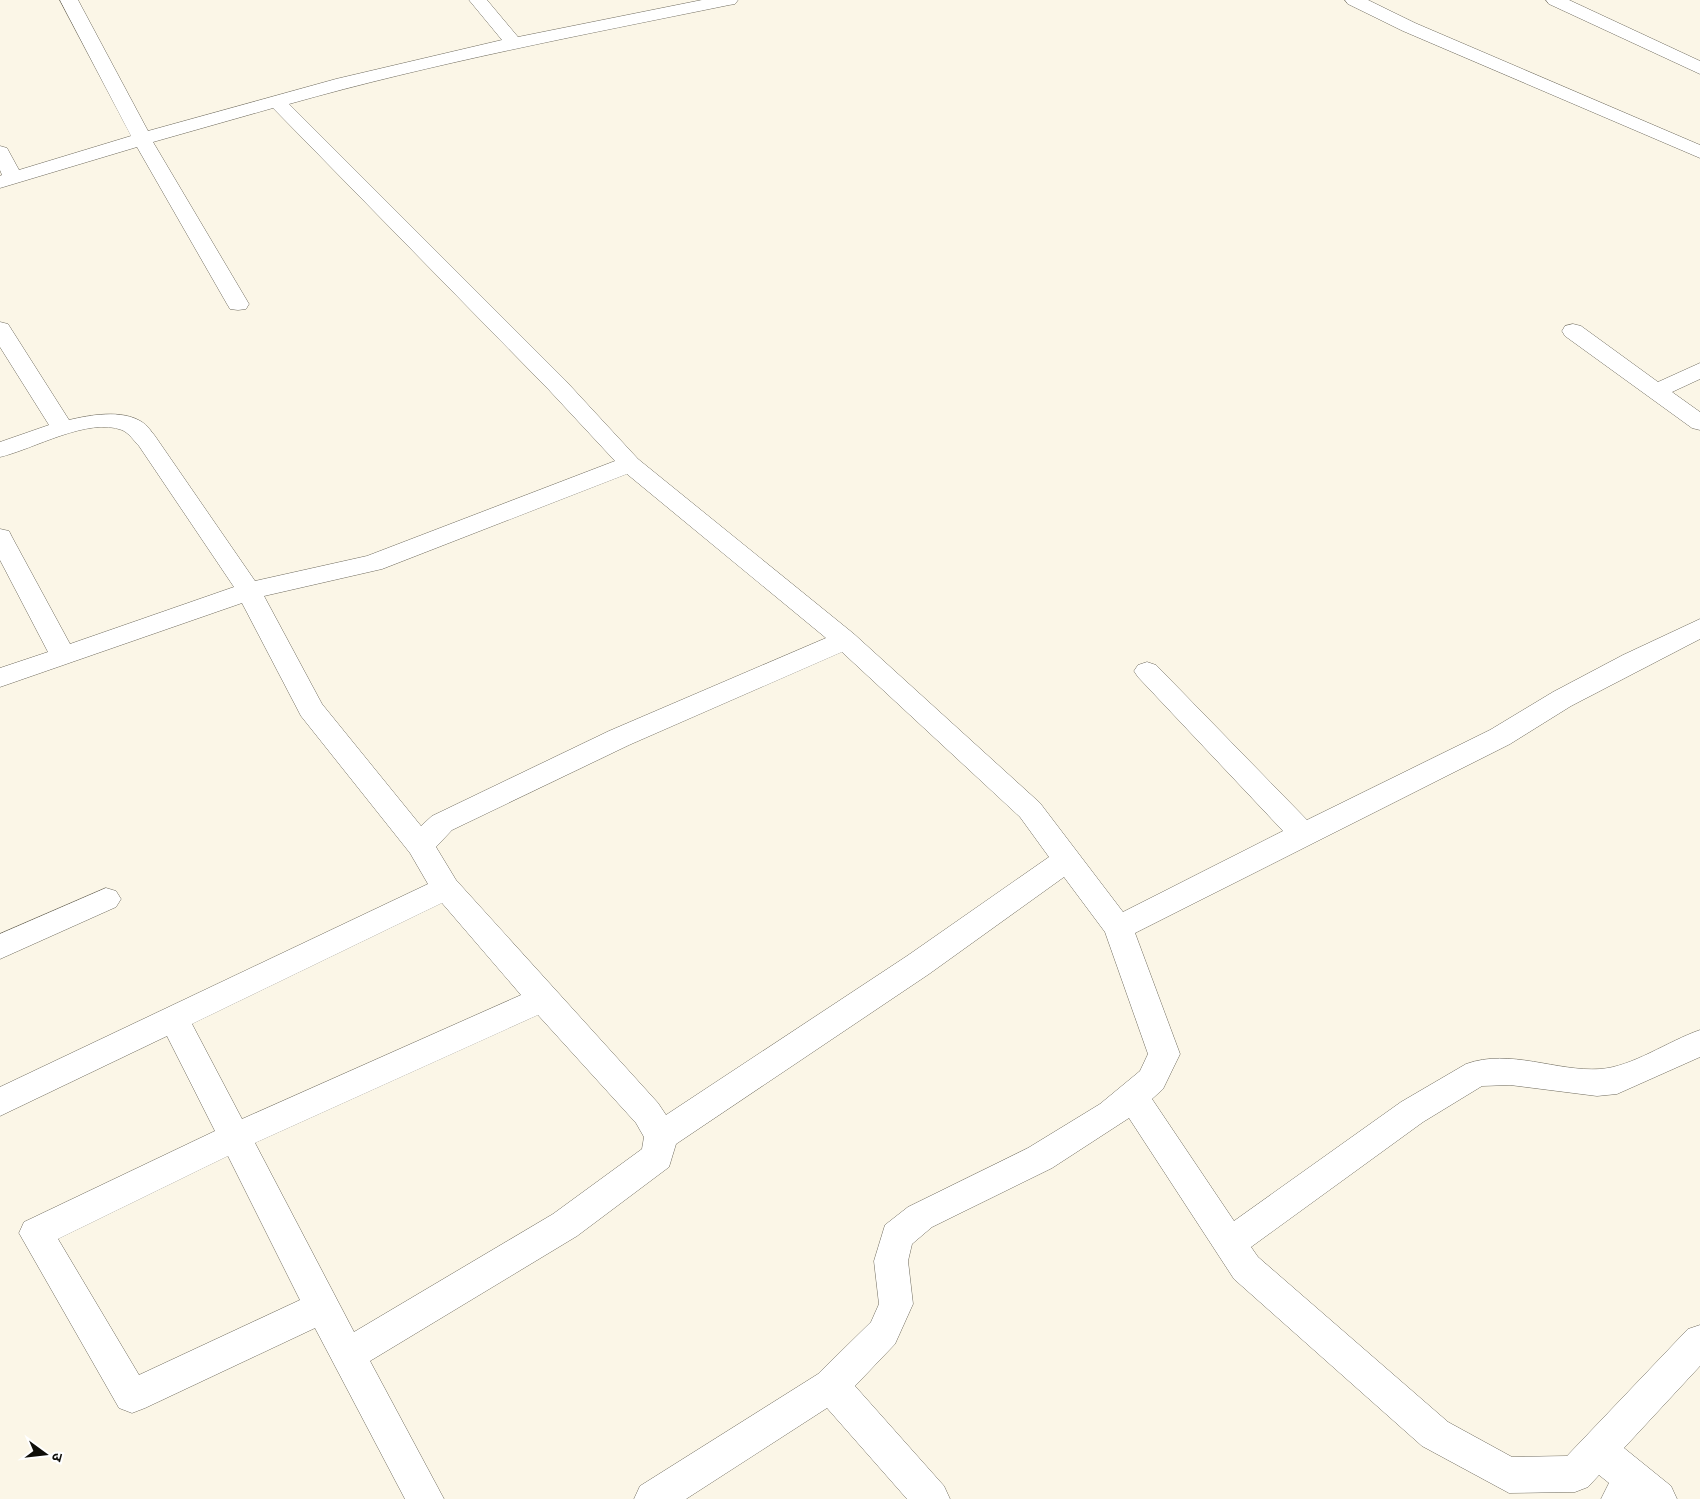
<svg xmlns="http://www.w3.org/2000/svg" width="1700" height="1499" viewBox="0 0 1700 1499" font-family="'IBM Plex Sans','Noto Sans Devanagari',sans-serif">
<rect width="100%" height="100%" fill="#fbf6e7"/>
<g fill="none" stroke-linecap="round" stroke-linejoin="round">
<defs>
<g id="minor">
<path d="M60 0H78L148 131 336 79 502 40 469 0H487L518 37 702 0H738L735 4 729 5C582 35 434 63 289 104L565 380 638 459 854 634 1040 803 1123 912 1283 831 1138 677 1134 671 1138 665 1147 662 1156 665 1307 820 1490 730 1553 692 1623 655 1700 619V639L1571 706 1510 744 1135 933 1180 1054 1163 1089 1152 1099 1234 1221 1401 1102 1466 1064C1510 1048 1557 1072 1600 1069 1632 1067 1668 1041 1700 1030V1057L1617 1094 1597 1096 1510 1085 1482 1086 1423 1122 1251 1247 1258 1257 1448 1422 1512 1457 1567 1456 1688 1329 1700 1325V1366L1624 1448 1671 1486 1677 1499H1601L1609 1483 1599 1475 1588 1487 1575 1492 1509 1493 1422 1446 1234 1279 1129 1118 1052 1168 932 1227 912 1244 908 1261 913 1304 895 1344 855 1386 944 1486 950 1499H907L827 1408 686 1499H634L640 1486 818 1374 871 1322 879 1304 874 1261 885 1225 908 1207 1028 1148 1100 1104 1140 1071 1148 1054 1105 932 1064 877 929 974 676 1144 669 1167 577 1236 370 1361 444 1499H405L315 1328 145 1408 132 1413 119 1408 19 1233 24 1222 215 1131 167 1036 0 1116V1087L428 884 410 853 301 716 242 603 0 687V668L48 652 0 560V529L9 531 12 537 70 644 234 587 139 446C134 441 129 433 122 430 88 417 34 449 0 457V442L49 425 0 347V322L8 324 69 420C90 415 122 409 142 422 147 425 151 431 155 436L255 581 367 556 615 461 549 390 273 108 153 142 249 304 246 309 238 310 230 309 227 304 137 147 0 188V176L2 175 0 170V146L7 148 19 170 131 136ZM627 474 826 638 609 731 432 816 421 826 322 704 264 596 382 569ZM842 652 1020 817 1049 857 907 956 666 1115 658 1103 456 880 436 847 452 830 629 745ZM442 903 521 995 242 1119 192 1024ZM538 1015 636 1123 644 1137 642 1149 553 1214 354 1332 255 1143ZM228 1156 300 1300 139 1375 58 1239Z"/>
<polygon points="1345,0 1368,0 1415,23 1700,145 1700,158 1403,31 1348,4"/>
<polygon points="1546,0 1569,0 1700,61 1700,74 1549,4"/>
<polygon points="1573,324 1581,326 1658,382 1700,363 1700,379 1672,392 1700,412 1700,430 1692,428 1565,336 1562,331 1565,326"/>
<polygon points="106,888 116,891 121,899 116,907 0,959 0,934"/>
</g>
</defs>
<use href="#minor" stroke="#6f6b5e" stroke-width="1"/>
<use href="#minor" fill="#fff" fill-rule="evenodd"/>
</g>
<g transform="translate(45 1454) rotate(105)" stroke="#ffffff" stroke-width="4" paint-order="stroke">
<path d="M0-4L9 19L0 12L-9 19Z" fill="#0f0e09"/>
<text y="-8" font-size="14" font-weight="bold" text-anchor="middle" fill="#0f0e09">उ</text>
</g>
</svg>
